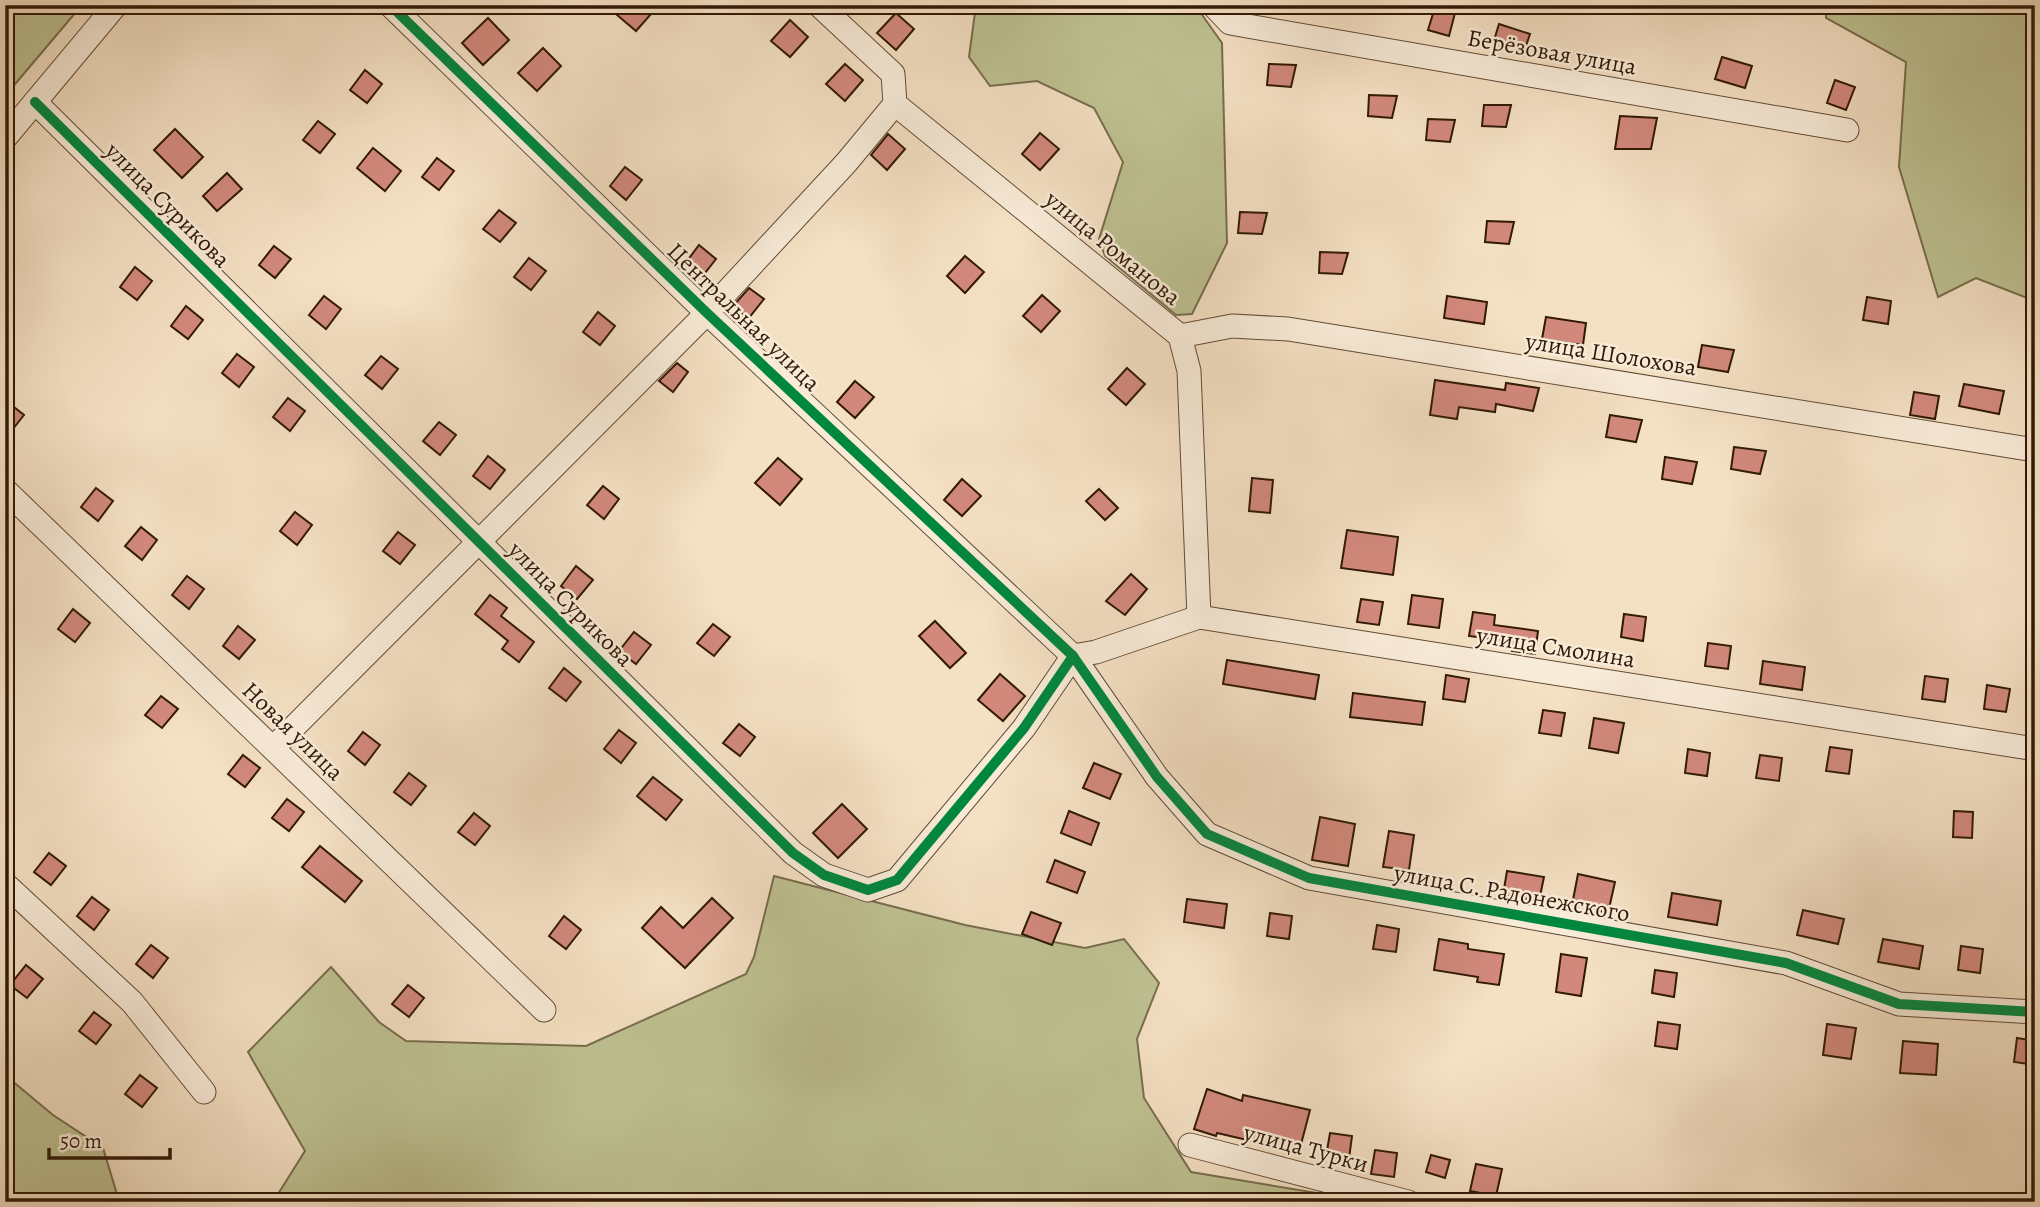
<svg xmlns="http://www.w3.org/2000/svg" width="2040" height="1207" viewBox="0 0 2040 1207" font-family="Alegreya,serif">
<rect width="100%" height="100%" fill="#f4e0c3"/>
<filter id="stains"><feTurbulence type="fractalNoise" baseFrequency=".00286" numOctaves="4"/><feColorMatrix values="0 0 0 0 .2 0 0 0 0 .09 0 0 0 0 .02 0 0 0 .5 -.17"/></filter>
<radialGradient id="worn" r=".72"><stop offset=".6" stop-color="#630" stop-opacity="0"/><stop offset="1" stop-color="#630" stop-opacity=".3"/></radialGradient>
<g fill="#bec192" stroke="#786d4c" stroke-width="2">
<polygon points="5,5 82,5 5,96"/>
<polygon points="976,5 1195,5 1222,43 1227,243 1192,314 1176,315 1105,256 1099,239 1123,162 1094,108 1037,81 990,86 969,57"/>
<polygon points="1826,5 2035,5 2035,301 1976,278 1938,297 1899,167 1906,62 1826,18"/>
<polygon points="774,876 965,925 1085,948 1124,939 1159,983 1137,1039 1144,1098 1191,1172 1371,1202 273,1202 305,1151 248,1052 331,967 379,1022 406,1041 586,1046 746,974 754,957"/>
<polygon points="5,1075 53,1115 103,1148 116,1191 112,1202 5,1202"/>
</g>
<g fill="#d2897c" stroke="#311906" stroke-width="2">
<polygon points="626,5 659,5 636,31 617,15"/>
<polygon points="1435,7 1455,13 1449,36 1428,30"/>
<polygon points="896,13 914,29 896,50 877,33"/>
<polygon points="488,18 509,40 483,65 462,43"/>
<polygon points="790,20 808,37 790,57 771,41"/>
<polygon points="1499,24 1530,34 1523,55 1492,47"/>
<polygon points="543,48 561,66 537,91 518,73"/>
<polygon points="1722,57 1752,66 1745,88 1715,79"/>
<polygon points="845,64 863,80 845,101 826,84"/>
<polygon points="1269,64 1296,65 1291,87 1267,85"/>
<polygon points="365,70 382,84 367,103 350,90"/>
<polygon points="1835,80 1855,87 1846,110 1827,103"/>
<polygon points="1369,95 1397,96 1392,118 1368,116"/>
<polygon points="1484,105 1511,105 1506,127 1482,126"/>
<polygon points="1620,116 1657,118 1651,149 1615,149"/>
<polygon points="1428,119 1455,120 1450,142 1426,140"/>
<polygon points="318,121 335,134 320,153 303,140"/>
<polygon points="175,129 203,157 182,178 154,150"/>
<polygon points="1040,133 1059,149 1040,170 1022,154"/>
<polygon points="888,134 905,149 887,170 871,155"/>
<polygon points="373,148 401,171 385,191 357,168"/>
<polygon points="437,158 454,171 439,190 422,177"/>
<polygon points="625,167 642,180 626,200 610,186"/>
<polygon points="227,173 242,189 217,211 203,196"/>
<polygon points="499,210 516,223 500,242 483,229"/>
<polygon points="1240,212 1267,213 1262,234 1238,233"/>
<polygon points="1487,221 1514,222 1509,244 1485,242"/>
<polygon points="699,245 716,259 701,278 684,265"/>
<polygon points="274,246 291,259 275,278 259,265"/>
<polygon points="1320,252 1348,253 1342,274 1319,273"/>
<polygon points="965,256 984,272 965,293 947,276"/>
<polygon points="529,258 546,271 531,290 514,277"/>
<polygon points="135,267 152,281 137,300 120,287"/>
<polygon points="749,288 764,299 748,319 733,306"/>
<polygon points="1042,295 1060,311 1041,332 1023,316"/>
<polygon points="324,296 341,309 326,329 309,315"/>
<polygon points="1447,296 1487,302 1484,324 1444,318"/>
<polygon points="1867,297 1891,301 1888,324 1863,320"/>
<polygon points="186,306 203,320 188,339 171,326"/>
<polygon points="598,312 615,326 600,345 583,332"/>
<polygon points="1546,317 1586,323 1583,345 1542,339"/>
<polygon points="1702,345 1734,350 1728,372 1698,367"/>
<polygon points="237,354 254,367 239,387 222,373"/>
<polygon points="381,356 398,369 382,389 365,375"/>
<polygon points="677,363 688,372 673,392 659,381"/>
<polygon points="1127,368 1145,384 1126,405 1108,389"/>
<polygon points="1435,380 1505,390 1506,383 1539,388 1533,411 1496,404 1495,412 1459,407 1457,419 1430,415"/>
<polygon points="855,381 874,397 855,418 837,402"/>
<polygon points="1964,384 2004,391 1999,414 1959,406"/>
<polygon points="1914,392 1939,396 1935,419 1910,415"/>
<polygon points="288,398 305,411 290,431 273,417"/>
<polygon points="5,400 24,415 5,439"/>
<polygon points="1610,415 1642,420 1636,442 1606,437"/>
<polygon points="439,422 456,435 440,455 423,441"/>
<polygon points="1734,447 1766,451 1760,474 1731,469"/>
<polygon points="488,456 505,470 490,489 473,476"/>
<polygon points="1665,457 1697,462 1692,484 1662,479"/>
<polygon points="778,458 802,479 780,505 755,483"/>
<polygon points="1252,478 1273,480 1270,513 1249,511"/>
<polygon points="962,479 981,496 962,516 944,500"/>
<polygon points="603,486 619,499 604,519 587,505"/>
<polygon points="96,488 113,501 98,521 81,507"/>
<polygon points="1099,489 1118,508 1105,520 1086,501"/>
<polygon points="295,512 312,525 297,545 280,531"/>
<polygon points="141,527 157,540 142,560 125,546"/>
<polygon points="1347,530 1398,537 1393,575 1341,568"/>
<polygon points="398,532 415,545 400,564 383,551"/>
<polygon points="576,566 593,580 577,599 561,586"/>
<polygon points="1131,574 1147,589 1125,615 1106,601"/>
<polygon points="187,576 204,589 189,609 172,595"/>
<polygon points="490,595 507,608 501,616 534,642 519,662 502,649 508,641 475,614"/>
<polygon points="1412,595 1443,599 1439,628 1408,624"/>
<polygon points="1361,599 1383,602 1379,625 1357,622"/>
<polygon points="73,609 90,623 75,642 58,629"/>
<polygon points="1473,612 1495,615 1494,625 1538,631 1535,654 1512,651 1514,642 1469,636"/>
<polygon points="1624,614 1646,617 1643,641 1621,637"/>
<polygon points="935,621 966,653 950,668 919,636"/>
<polygon points="713,624 730,637 714,656 697,643"/>
<polygon points="238,626 255,640 239,659 223,646"/>
<polygon points="634,632 651,645 636,664 619,651"/>
<polygon points="1708,643 1731,646 1728,669 1705,666"/>
<polygon points="1227,660 1319,675 1315,699 1223,684"/>
<polygon points="1763,661 1805,667 1802,690 1760,684"/>
<polygon points="564,668 581,682 566,701 549,688"/>
<polygon points="1000,674 1025,696 1003,721 978,700"/>
<polygon points="1446,675 1469,679 1465,702 1443,699"/>
<polygon points="1925,676 1948,679 1945,702 1922,699"/>
<polygon points="1987,685 2010,689 2006,712 1984,709"/>
<polygon points="1353,693 1425,702 1422,725 1350,717"/>
<polygon points="161,696 178,709 162,728 145,715"/>
<polygon points="1543,710 1565,713 1561,736 1539,733"/>
<polygon points="1594,718 1624,723 1618,753 1589,748"/>
<polygon points="739,724 755,737 740,756 723,743"/>
<polygon points="619,730 636,743 621,763 604,749"/>
<polygon points="363,732 380,745 365,765 348,751"/>
<polygon points="1830,747 1852,750 1849,774 1826,771"/>
<polygon points="1688,749 1710,753 1707,776 1685,773"/>
<polygon points="243,755 260,768 245,787 228,774"/>
<polygon points="1760,755 1782,758 1779,781 1756,778"/>
<polygon points="1094,763 1121,774 1110,799 1083,788"/>
<polygon points="409,773 426,786 411,805 394,792"/>
<polygon points="653,777 682,800 666,820 637,796"/>
<polygon points="287,799 304,812 289,831 272,818"/>
<polygon points="842,804 867,829 838,858 813,833"/>
<polygon points="1069,811 1099,823 1091,845 1061,833"/>
<polygon points="1954,811 1973,812 1972,838 1953,837"/>
<polygon points="474,813 490,826 475,845 458,832"/>
<polygon points="1320,817 1355,824 1348,866 1312,860"/>
<polygon points="1389,831 1414,835 1409,870 1383,867"/>
<polygon points="320,846 362,881 345,902 302,867"/>
<polygon points="49,853 66,866 51,885 34,872"/>
<polygon points="1055,860 1085,872 1077,893 1047,882"/>
<polygon points="1507,871 1544,877 1539,901 1503,895"/>
<polygon points="1578,874 1615,882 1608,913 1572,905"/>
<polygon points="1672,893 1721,901 1717,925 1668,917"/>
<polygon points="92,897 109,910 94,930 77,916"/>
<polygon points="712,898 733,918 685,968 642,928 661,907 683,928"/>
<polygon points="1187,899 1227,904 1224,928 1184,922"/>
<polygon points="1803,910 1844,919 1838,944 1797,935"/>
<polygon points="1031,912 1061,923 1052,945 1022,934"/>
<polygon points="1270,913 1292,916 1289,939 1267,936"/>
<polygon points="564,916 581,930 566,949 549,936"/>
<polygon points="1377,925 1399,929 1396,952 1373,949"/>
<polygon points="1439,939 1468,944 1468,949 1504,954 1499,985 1477,982 1478,977 1434,970"/>
<polygon points="1883,939 1923,946 1919,969 1878,962"/>
<polygon points="151,945 168,958 153,978 136,964"/>
<polygon points="1961,946 1983,949 1980,973 1958,970"/>
<polygon points="1561,954 1587,958 1581,996 1556,992"/>
<polygon points="26,965 43,979 27,998 10,985"/>
<polygon points="1655,970 1677,973 1674,997 1652,993"/>
<polygon points="408,985 424,998 409,1017 392,1004"/>
<polygon points="94,1012 111,1025 96,1044 79,1031"/>
<polygon points="1658,1022 1680,1025 1677,1049 1655,1046"/>
<polygon points="1827,1024 1856,1028 1851,1059 1823,1055"/>
<polygon points="2017,1038 2035,1041 2035,1065 2014,1062"/>
<polygon points="1903,1041 1938,1044 1936,1075 1900,1073"/>
<polygon points="140,1075 157,1088 142,1107 125,1094"/>
<polygon points="1207,1089 1242,1101 1243,1095 1310,1110 1299,1152 1217,1133 1216,1136 1194,1129"/>
<polygon points="1330,1133 1352,1136 1349,1159 1326,1156"/>
<polygon points="1375,1150 1397,1153 1394,1177 1371,1174"/>
<polygon points="1431,1155 1450,1160 1445,1178 1426,1172"/>
<polygon points="1476,1164 1502,1169 1496,1196 1470,1191"/>
</g>
<g fill="none" stroke-linecap="round" stroke-linejoin="round">
<defs>
<g id="minor">
<polyline points="390,5 707,313 1073,656 1157,777 1207,834 1309,878 1786,963 1899,1004 2035,1012"/>
<polyline points="819,5 893,74 895,104 1180,336 1189,371 1199,617"/>
<polyline points="1213,5 1230,23 1847,130"/>
<polyline points="35,102 793,853 824,875 868,890 897,880 1024,728 1073,656"/>
<polyline points="5,138 116,5"/>
<polyline points="1180,336 1232,326 1288,329 2034,450"/>
<polyline points="5,490 544,1010"/>
<polyline points="1073,656 1096,652 1199,617 2035,749"/>
<polyline points="273,748 707,313 846,163 895,104"/>
<polyline points="5,884 132,1002 204,1092"/>
<polyline points="1190,1145 1408,1202"/>
</g>
</defs>
<use href="#minor" stroke="#624b35" stroke-width="25"/>
<use href="#minor" stroke="#f8ebd8" stroke-width="23"/>
<defs>
<g id="cycleway">
<polyline points="390,5 707,313 1073,656 1157,777 1207,834 1309,878 1786,963 1899,1004 2035,1012"/>
<polyline points="35,102 793,853 824,875 868,890 897,880 1024,728 1073,656"/>
</g>
</defs>
<use href="#cycleway" stroke="#f8ebd8" stroke-width="15"/>
<use href="#cycleway" stroke="#00873e" stroke-width="10"/>
</g>
<g text-anchor="middle" stroke-width="5" stroke-linejoin="round" paint-order="stroke">
<g font-size="24" fill="#311906" stroke="#f8ebd8">
<text transform="translate(1552 52) rotate(10)" y="8">Берёзовая улица</text>
<text transform="translate(168 205) rotate(45)" y="8">улица Сурикова</text>
<text transform="translate(1113 248) rotate(39)" y="8">улица Романова</text>
<text transform="translate(744 317) rotate(44)" y="8">Центральная улица</text>
<text transform="translate(1611 354) rotate(9)" y="8">улица Шолохова</text>
<text transform="translate(571 604) rotate(45)" y="8">улица Сурикова</text>
<text transform="translate(1556 647) rotate(9)" y="8">улица Смолина</text>
<text transform="translate(293 731) rotate(44)" y="8">Новая улица</text>
<text transform="translate(1512 893) rotate(10)" y="8">улица С. Радонежского</text>
<text transform="translate(1306 1148) rotate(15)" y="8">улица Турки</text>
</g>
</g>
<rect width="2040" height="1207" fill="none" stroke="#f4e0c3" stroke-width="28"/>
<rect x="7" y="7" width="2026" height="1193" fill="none" stroke="#311906" stroke-width="3.5"/>
<rect x="14" y="14" width="2012" height="1179" fill="none" stroke="#311906" stroke-width="2"/>
<path d="M49 1148v10h121v-10" fill="none" stroke="#311906" stroke-width="3.5"/>
<text x="60" y="1148" font-size="21" fill="#311906" stroke="#f8ebd8" stroke-width="5" paint-order="stroke">50 m</text>
<rect width="100%" height="100%" filter="url(#stains)"/>
<rect width="100%" height="100%" fill="url(#worn)"/>
</svg>
